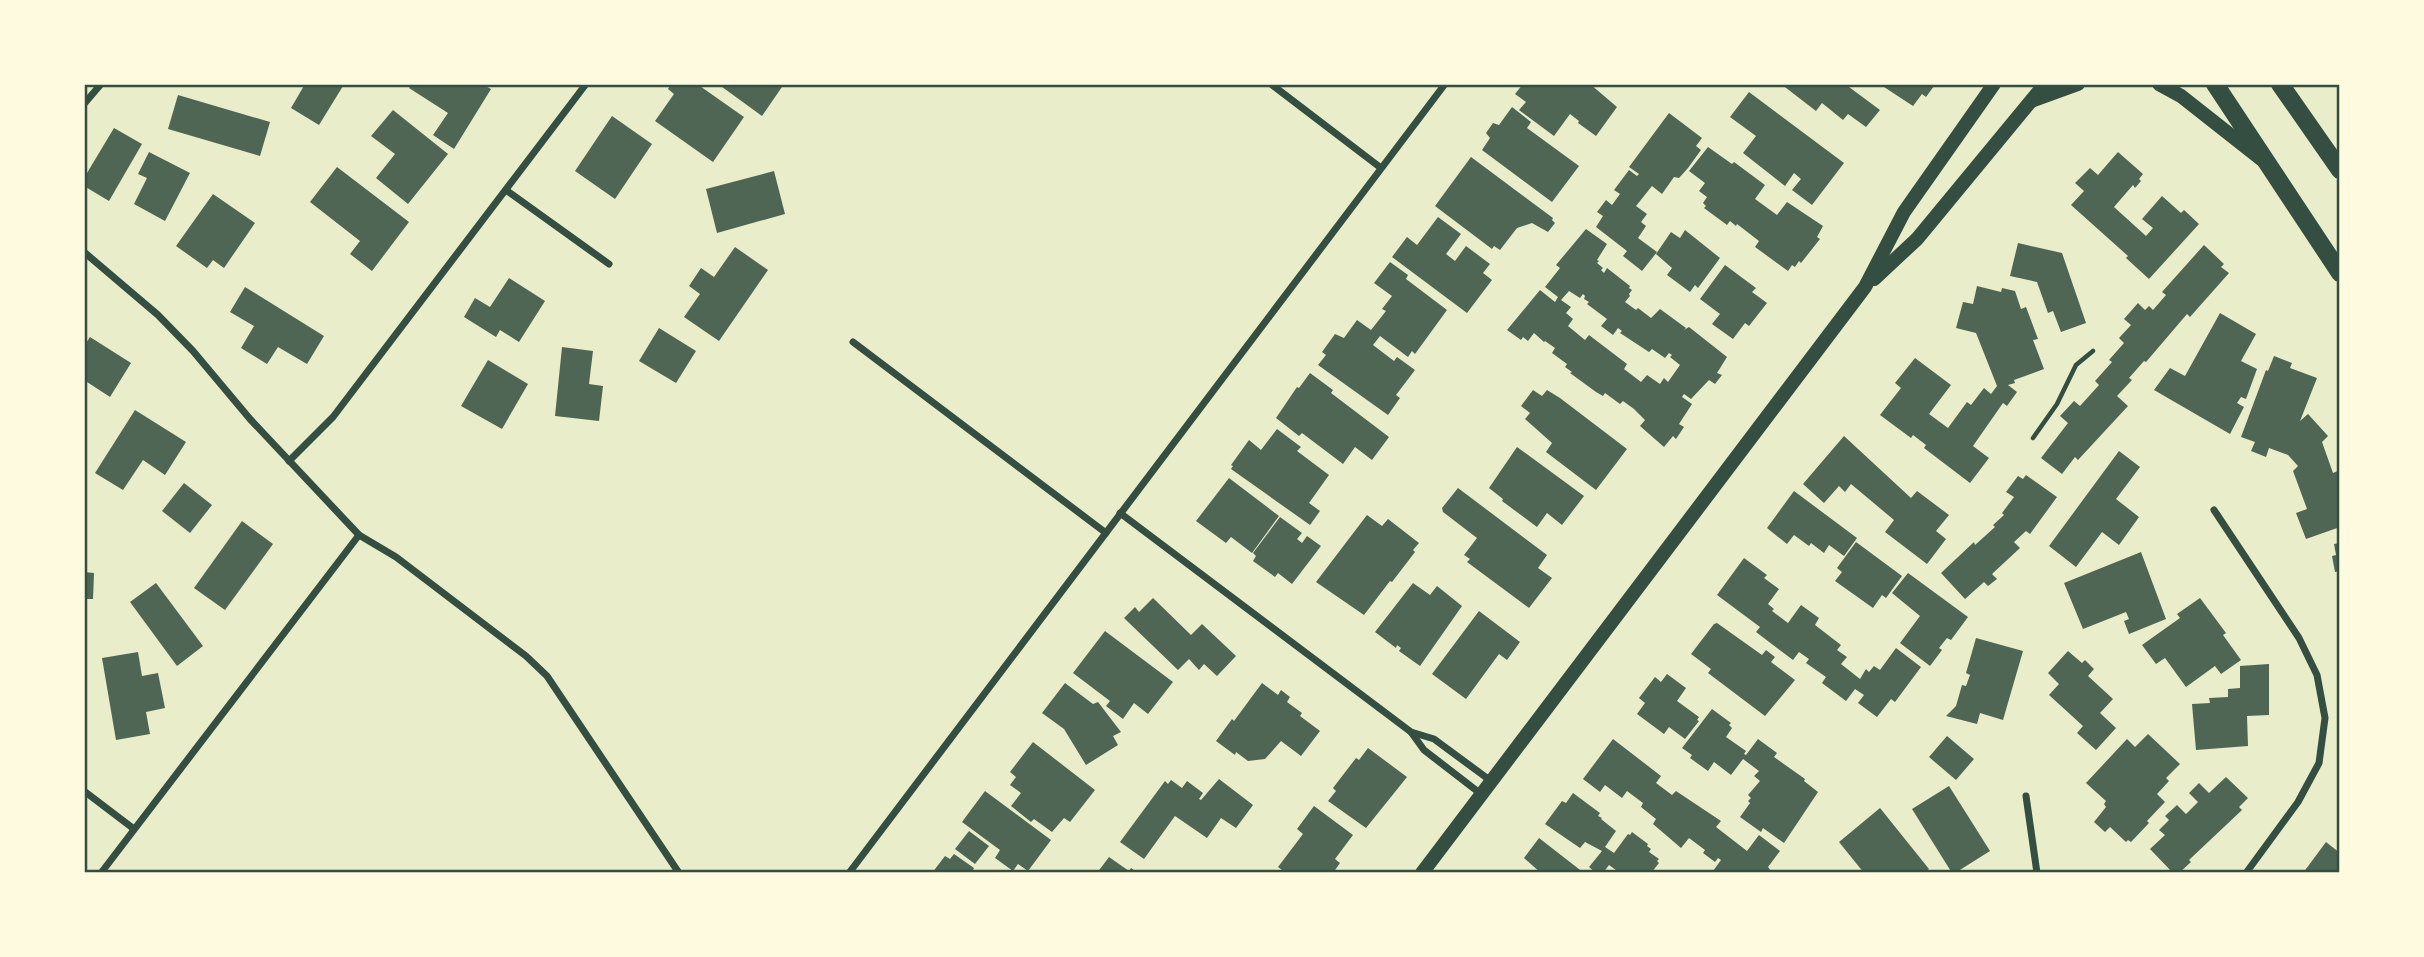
<svg xmlns="http://www.w3.org/2000/svg" width="2424" height="957" viewBox="0 0 2424 957" font-family="'PT Sans Narrow',sans-serif">
<rect width="100%" height="100%" fill="#e9edc9"/>
<g fill="#4f6655" fill-rule="evenodd">
<polygon points="305,84 343,86 319,125 291,108"/>
<polygon points="412,84 482,84 491,89 454,149 433,135 448,113 409,88"/>
<polygon points="671,84 697,84 744,117 713,162 655,121 674,94 668,89"/>
<polygon points="718,84 784,84 762,116"/>
<polygon points="1523,84 1590,84 1617,107 1596,136 1578,123 1579,121 1570,114 1554,136 1519,110 1526,102 1515,94"/>
<polygon points="1781,84 1845,84 1880,110 1866,127 1848,114 1843,120 1822,103 1816,111"/>
<polygon points="1886,84 1931,84 1934,86 1926,97 1922,94 1913,106 1884,87"/>
<polygon points="1749,92 1844,163 1812,205 1792,190 1801,179 1794,173 1785,186 1743,153 1756,136 1730,117"/>
<polygon points="178,95 270,122 260,156 168,129"/>
<polygon points="1512,107 1531,122 1527,128 1579,166 1552,202 1482,150 1490,138 1486,133 1493,123 1499,125"/>
<polygon points="393,110 448,154 408,204 376,178 395,154 371,136"/>
<polygon points="1669,113 1702,138 1696,146 1701,150 1688,168 1679,178 1674,177 1662,194 1652,186 1636,206 1647,214 1641,222 1646,226 1638,238 1657,252 1642,271 1623,256 1627,251 1596,227 1603,216 1597,212 1606,200 1612,205 1620,194 1614,190 1629,170 1637,176 1639,174 1629,167"/>
<polygon points="612,116 652,144 615,199 575,171"/>
<polygon points="114,128 142,144 109,201 84,186 84,178"/>
<polygon points="1708,147 1732,164 1734,162 1765,185 1755,199 1777,215 1787,202 1823,226 1817,237 1820,239 1801,263 1799,261 1795,267 1792,265 1788,271 1755,247 1759,241 1737,224 1736,226 1730,221 1727,225 1704,208 1706,206 1703,203 1707,197 1699,191 1705,183 1689,171"/>
<polygon points="149,152 190,173 165,221 134,204 147,178 138,174"/>
<polygon points="2118,152 2143,174 2139,179 2141,181 2135,188 2133,185 2114,207 2146,236 2153,228 2142,219 2162,196 2181,213 2184,210 2199,224 2149,279 2126,258 2128,256 2071,205 2084,191 2075,183 2090,168 2098,175"/>
<polygon points="1471,157 1553,218 1552,220 1555,223 1548,232 1532,223 1517,228 1500,250 1494,246 1492,249 1435,206"/>
<polygon points="337,167 409,222 372,271 350,254 360,241 310,202"/>
<polygon points="774,171 785,214 717,233 706,189"/>
<polygon points="213,194 255,223 224,268 213,260 207,268 176,246"/>
<polygon points="1438,217 1461,234 1446,254 1455,261 1466,246 1490,264 1483,273 1492,280 1467,313 1392,257 1407,237 1417,245"/>
<path d="M1586 229 1607 244 1597 260 1599 261 1597 263 1603 268 1601 270 1604 273 1607 268 1630 286 1629 288 1632 290 1629 294 1630 296 1625 302 1636 310 1638 308 1651 318 1660 309 1686 328 1684 330 1689 327 1727 357 1717 373 1722 375 1715 384 1709 380 1691 399 1684 394 1682 397 1692 404 1679 424 1684 427 1676 439 1673 436 1664 447 1640 426 1645 420 1634 409 1623 401 1620 404 1605 393 1603 396 1596 392 1570 373 1572 372 1565 367 1567 364 1552 353 1555 348 1545 341 1544 342 1534 333 1528 341 1523 337 1521 340 1507 330 1540 290 1555 302 1558 297 1545 287 1560 268 1556 265ZM1569 291 1580 298 1583 294 1585 296 1584 299 1589 302 1587 304 1607 319 1601 326 1613 335 1618 328 1622 331 1620 333 1649 352 1652 349 1665 358 1669 353 1672 355 1670 357 1680 365 1668 382 1664 378 1660 384 1647 375 1641 382 1624 369 1627 364 1589 335 1585 340 1568 326 1573 319 1566 313 1571 307 1561 300Z"/>
<polygon points="1685,230 1720,258 1698,288 1695,285 1690,292 1667,275 1672,268 1656,254 1671,232 1680,238"/>
<polygon points="2018,243 2062,253 2086,323 2061,332 2053,311 2048,313 2037,282 2010,276"/>
<polygon points="2204,245 2224,264 2221,267 2229,273 2190,317 2187,314 2146,362 2144,361 2129,378 2132,380 2117,396 2128,406 2078,460 2075,457 2062,474 2041,458 2068,423 2060,416 2074,401 2080,406 2099,385 2095,381 2112,362 2109,360 2124,343 2119,338 2131,325 2124,319 2138,303 2145,310 2149,306 2153,310 2166,295 2162,292"/>
<polygon points="735,247 768,270 719,341 684,317 700,294 689,286 701,268 714,277"/>
<polygon points="1390,262 1408,275 1406,279 1447,310 1415,354 1412,351 1408,357 1380,336 1373,345 1394,361 1397,357 1415,370 1396,395 1400,398 1388,415 1318,365 1326,355 1322,352 1335,334 1344,338 1357,320 1371,330 1386,311 1382,309 1392,296 1374,283"/>
<polygon points="1725,265 1756,288 1752,292 1767,303 1749,326 1745,323 1733,339 1712,324 1720,314 1700,299"/>
<polygon points="509,278 545,301 519,342 500,330 496,337 464,317 475,298 490,307"/>
<polygon points="1977,286 2001,292 2002,288 2015,291 2021,309 2026,307 2038,339 2033,340 2044,369 2014,380 2015,383 2008,385 2017,392 2007,406 2003,403 1973,446 1989,458 1970,483 1924,448 1926,445 1913,435 1911,438 1880,415 1901,388 1895,383 1915,358 1951,385 1929,414 1948,428 1967,402 1971,405 1984,388 1991,394 1997,386 1976,333 1956,328 1963,302 1973,304"/>
<polygon points="245,287 324,336 307,364 278,347 267,364 241,348 254,326 230,312"/>
<polygon points="2220,313 2256,334 2241,361 2257,369 2246,399 2241,397 2237,403 2244,407 2230,434 2154,390 2170,368 2185,376"/>
<polygon points="659,328 696,351 676,383 639,361"/>
<polygon points="90,337 131,363 110,397 84,380 84,346"/>
<polygon points="562,347 593,351 589,384 603,386 599,421 555,416"/>
<polygon points="2274,356 2292,363 2290,368 2317,378 2300,421 2308,414 2328,436 2322,442 2333,473 2340,470 2340,527 2306,539 2296,513 2307,509 2293,471 2298,466 2288,455 2269,448 2266,457 2251,451 2255,442 2241,437 2266,370 2268,371"/>
<polygon points="488,360 528,384 502,429 461,406"/>
<polygon points="1310,373 1333,390 1331,393 1389,437 1372,460 1355,447 1343,464 1302,433 1299,436 1276,418 1297,387 1299,388"/>
<polygon points="1533,390 1542,396 1547,390 1560,398 1627,449 1596,490 1546,452 1552,443 1525,419 1530,413 1521,406"/>
<polygon points="135,410 186,442 165,475 143,460 123,490 95,473"/>
<polygon points="1277,429 1301,447 1297,451 1329,475 1309,503 1320,511 1310,525 1231,469 1233,466 1231,465 1249,440 1261,450"/>
<polygon points="1844,436 1911,498 1917,491 1949,515 1936,531 1946,539 1927,564 1885,532 1894,520 1851,484 1845,492 1839,486 1824,503 1803,484"/>
<polygon points="1517,447 1584,496 1562,525 1547,513 1537,527 1502,501 1503,499 1489,488"/>
<polygon points="2119,451 2140,467 2116,499 2139,517 2119,545 2102,532 2076,567 2049,546"/>
<polygon points="2026,475 2057,497 2030,534 2026,531 2014,542 2020,548 1992,574 1997,579 1988,586 1984,582 1965,599 1941,573 1974,542 1975,545 1995,527 1993,525 2004,515 2002,513 2014,497 2006,492 2018,476 2023,479"/>
<polygon points="1229,478 1279,516 1252,553 1231,537 1226,543 1196,521"/>
<polygon points="184,483 212,505 190,533 162,511"/>
<polygon points="1458,488 1547,555 1538,568 1552,578 1529,608 1467,562 1470,559 1464,555 1477,538 1443,512 1442,508"/>
<polygon points="1794,491 1857,538 1844,556 1829,545 1824,553 1811,543 1809,546 1794,535 1787,544 1767,528"/>
<polygon points="1367,515 1382,526 1388,519 1419,543 1413,550 1415,552 1392,582 1390,581 1364,615 1316,582"/>
<polygon points="1280,517 1302,533 1297,539 1302,543 1307,536 1321,546 1292,584 1278,573 1275,577 1253,561 1256,556 1253,553"/>
<polygon points="242,521 273,544 225,610 194,588"/>
<polygon points="1856,542 1902,576 1886,598 1882,595 1873,608 1835,581 1842,572 1837,568"/>
<polygon points="2340,543 2340,571 2335,572 2332,556 2336,555 2334,544"/>
<polygon points="2141,552 2166,619 2129,634 2124,621 2129,619 2126,612 2083,629 2064,583"/>
<polygon points="1744,558 1767,575 1764,578 1779,589 1768,604 1774,609 1772,611 1788,623 1801,605 1819,618 1815,625 1841,645 1837,650 1847,657 1841,664 1860,679 1866,669 1869,672 1874,666 1880,670 1896,648 1921,667 1895,702 1891,699 1877,717 1858,703 1864,695 1855,689 1846,701 1822,683 1826,677 1806,663 1809,659 1799,652 1793,660 1756,632 1760,627 1717,595"/>
<polygon points="84,572 94,573 93,599 84,599"/>
<polygon points="1908,573 1968,617 1951,640 1947,638 1939,648 1942,650 1930,666 1900,643 1920,616 1892,593"/>
<polygon points="156,583 203,646 177,666 130,602"/>
<polygon points="1413,583 1430,595 1437,586 1462,606 1420,666 1399,651 1401,648 1397,645 1396,648 1375,632"/>
<polygon points="1153,598 1191,635 1202,624 1236,656 1217,676 1204,664 1199,670 1189,659 1178,670 1124,618 1135,607 1139,612"/>
<polygon points="2200,598 2226,633 2223,635 2241,660 2221,674 2215,666 2186,687 2165,658 2156,664 2142,645 2180,618 2177,614"/>
<polygon points="1479,611 1520,642 1507,660 1499,654 1466,699 1432,674"/>
<polygon points="1717,623 1762,655 1766,650 1775,657 1771,662 1795,680 1765,716 1708,673 1711,669 1691,654 1714,624"/>
<polygon points="1105,631 1173,682 1148,714 1134,703 1123,719 1106,706 1110,701 1073,673"/>
<polygon points="1976,638 2023,651 2003,720 1980,713 1977,724 1946,716 1956,706 1962,685 1966,686 1970,675 1966,673"/>
<polygon points="2068,651 2082,663 2085,660 2094,669 2088,676 2113,699 2100,713 2116,728 2096,750 2077,733 2083,726 2049,695 2059,684 2048,673"/>
<polygon points="138,652 142,676 158,673 165,708 146,712 150,734 116,740 102,658"/>
<polygon points="2269,664 2269,715 2247,716 2248,746 2196,750 2192,704 2210,703 2209,698 2228,697 2228,689 2240,688 2240,666"/>
<polygon points="1667,674 1686,688 1677,701 1699,717 1697,720 1699,721 1685,739 1669,727 1664,734 1637,714 1645,703 1639,698 1655,677 1661,682"/>
<polygon points="1065,683 1093,704 1098,702 1121,732 1113,736 1118,745 1086,765 1064,729 1042,713"/>
<polygon points="1262,683 1278,695 1281,690 1290,697 1287,702 1302,713 1300,716 1320,731 1301,756 1281,741 1265,759 1248,761 1236,752 1235,755 1216,741 1232,719 1234,721"/>
<polygon points="1712,709 1731,723 1729,725 1732,728 1726,737 1746,751 1744,754 1746,755 1758,739 1777,753 1774,757 1805,779 1804,781 1818,792 1784,843 1763,828 1761,832 1740,817 1750,803 1748,801 1751,798 1748,795 1760,781 1754,776 1759,771 1743,759 1731,775 1714,762 1708,771 1690,758 1692,755 1682,748"/>
<polygon points="2148,734 2180,764 2166,778 2169,781 2157,794 2165,802 2147,821 2149,823 2131,842 2128,840 2126,842 2110,827 2105,832 2094,822 2106,807 2104,804 2106,801 2086,783 2127,739 2135,747"/>
<polygon points="1947,736 1974,759 1956,780 1929,757"/>
<polygon points="1613,739 1661,776 1656,783 1672,795 1676,791 1721,821 1716,827 1747,851 1759,835 1780,851 1768,867 1771,871 1770,873 1716,873 1713,871 1721,860 1718,858 1715,862 1703,853 1705,850 1689,838 1681,848 1653,824 1656,819 1641,807 1643,803 1627,791 1622,798 1605,785 1600,792 1583,779"/>
<polygon points="1033,742 1095,790 1070,822 1064,818 1052,832 1034,819 1031,822 1011,806 1021,793 1010,785 1016,777 1010,772"/>
<polygon points="1368,748 1407,777 1366,828 1328,801 1336,791 1333,788 1356,758 1359,760"/>
<polygon points="2226,777 2248,798 2239,807 2242,810 2189,860 2191,862 2179,873 2173,873 2150,849 2165,835 2159,830 2169,820 2165,816 2177,805 2186,814 2198,802 2189,793 2199,783 2209,793"/>
<polygon points="1219,779 1253,805 1236,828 1221,818 1207,838 1175,816 1144,859 1120,842 1165,781 1168,784 1171,780 1182,788 1187,781 1203,793 1199,799 1201,800"/>
<polygon points="1949,786 1990,851 1955,873 1952,873 1912,809"/>
<polygon points="985,791 1051,840 1028,871 1018,864 1013,871 995,858 1000,850 962,822"/>
<polygon points="1573,793 1600,813 1598,816 1602,818 1601,819 1616,831 1605,847 1614,853 1628,834 1630,835 1632,832 1648,844 1647,846 1651,849 1649,852 1659,859 1657,861 1659,863 1651,873 1620,873 1609,865 1603,873 1596,873 1589,867 1602,851 1585,842 1580,848 1545,824 1562,801 1566,803"/>
<polygon points="1314,806 1353,835 1335,859 1340,863 1333,873 1286,873 1278,867 1303,834 1297,829"/>
<polygon points="1880,808 1929,869 1924,873 1864,873 1839,842"/>
<polygon points="969,831 989,846 975,864 955,849"/>
<polygon points="1539,838 1584,873 1541,873 1524,858"/>
<polygon points="2326,842 2340,853 2340,873 2303,873"/>
<polygon points="954,854 974,868 973,870 977,873 932,873 945,856 950,859"/>
<polygon points="1109,857 1129,871 1131,868 1138,873 1097,873"/>
</g>
<g fill="none" stroke-linecap="round" stroke-linejoin="round">
<polyline stroke="#344e41" stroke-width="4.5" points="2033,438 2057,404 2076,365 2093,351"/>
<g stroke="#344e41" stroke-width="7">
<polyline points="1271,84 1381,168"/>
<polyline points="84,104 101,84"/>
<polyline points="506,190 609,264"/>
<polyline points="84,252 158,315 193,351 250,419 359,535 396,557 526,656 547,676 679,873"/>
<polyline points="853,342 1106,533"/>
<polyline points="289,461 333,417 586,84"/>
<polyline points="2214,510 2299,638 2317,675 2325,718 2319,763 2298,802 2246,873"/>
<polyline points="1120,513 1411,732 1424,750 1481,794"/>
<polyline points="1411,732 1434,739 1491,781"/>
<polyline points="84,791 134,829"/>
<polyline points="2026,796 2037,873"/>
<polyline points="101,873 359,535"/>
<polyline points="849,873 1445,84"/>
</g>
<g stroke="#344e41" stroke-width="14">
<polyline points="2159,84 2181,96 2261,159"/>
<polyline points="2034,100 2078,84"/>
<polyline points="1874,279 1917,239 2045,84"/>
<polyline points="1422,873 1865,287 1904,212 1994,84"/>
</g>
<g stroke="#344e41" stroke-width="18">
<polyline points="2215,84 2340,273"/>
<polyline points="2280,84 2340,170"/>
</g>
</g>
<rect width="2424" height="957" fill="none" stroke="#fefae0" stroke-width="172"/>
<rect x="86" y="86" width="2252" height="785" fill="none" stroke="#344e41" stroke-width="2.5"/>
</svg>
